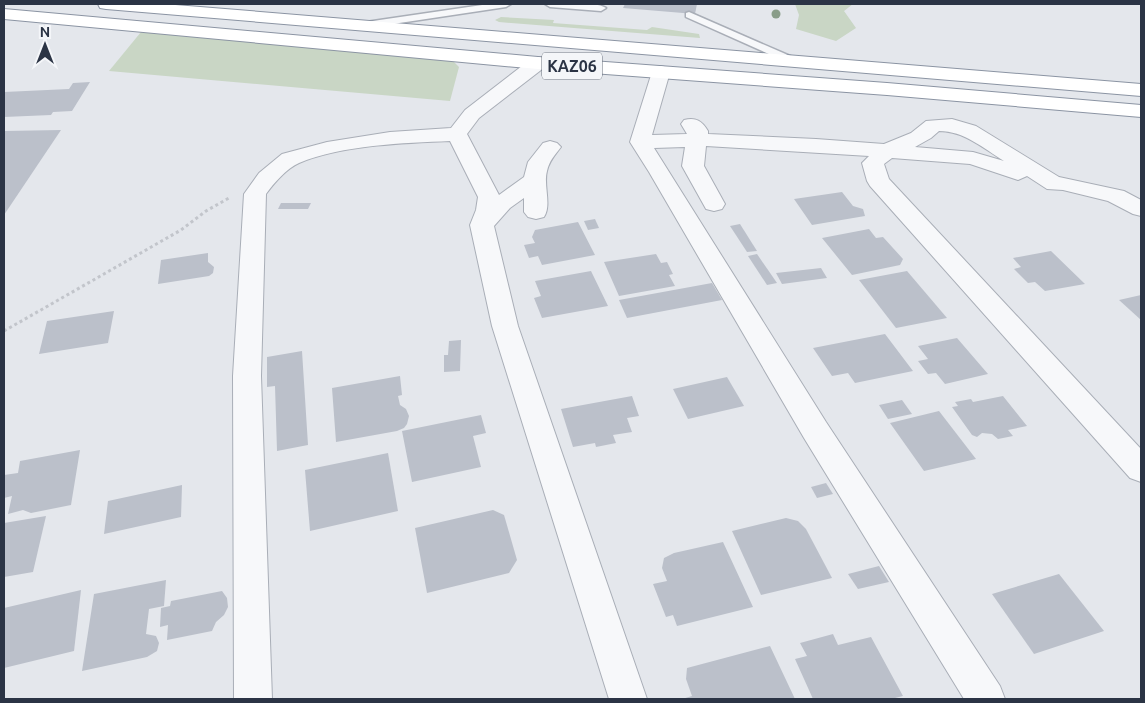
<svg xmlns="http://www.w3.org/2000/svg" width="1145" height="703" viewBox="0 0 1145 703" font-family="Ubuntu,sans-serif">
<rect width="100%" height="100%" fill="#e4e7ec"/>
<g fill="#c9d6c5">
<polygon points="795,4 853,4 844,11 856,28 836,41 796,29 799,15"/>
<polygon points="501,17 554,20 553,23 647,30 652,27 699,34 700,38 499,22 495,20"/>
<polygon points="141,32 452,60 459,67 450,101 109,71"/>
</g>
<g fill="#bbc0ca">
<polygon points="625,4 697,4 695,14 623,8"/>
<polygon points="90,82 72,111 53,112 51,115 4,117 4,92 69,89 73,83"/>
<polygon points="61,130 4,215 4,131"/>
<polygon points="842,192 853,206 863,209 865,216 812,225 794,199"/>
<polygon points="281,203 311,203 308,209 278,209"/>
<polygon points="595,219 599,228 588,230 584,221"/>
<polygon points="578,222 595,255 542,265 538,256 529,258 524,245 535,243 532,237 535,230"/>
<polygon points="740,224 757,251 747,252 730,226"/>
<polygon points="869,229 876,238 883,237 903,259 900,265 852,275 822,238"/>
<polygon points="1051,251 1085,284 1045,291 1035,282 1028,283 1014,269 1021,267 1013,258"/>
<polygon points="208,253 208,262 214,267 213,273 209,276 158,284 161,260"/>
<polygon points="656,254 661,263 667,262 673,274 669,275 675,286 619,296 604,262"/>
<polygon points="757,254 777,283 767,285 748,256"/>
<polygon points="821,268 827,278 782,284 776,273"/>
<polygon points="591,271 608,306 542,318 534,298 541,296 535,281"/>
<polygon points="907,271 947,318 896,328 859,280"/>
<polygon points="712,283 722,300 627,318 619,300"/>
<polygon points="1141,295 1141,320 1119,300"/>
<polygon points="114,311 108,343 39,354 47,321"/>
<polygon points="885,334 913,371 855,383 848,373 832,376 813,348"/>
<polygon points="957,338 988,374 945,384 936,373 928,374 918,361 928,359 918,346"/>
<polygon points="461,340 460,371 444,372 444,355 448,355 449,341"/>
<polygon points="302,351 308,445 277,451 275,386 267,387 267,357"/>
<polygon points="400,376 402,395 398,396 400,405 406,409 409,416 407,424 404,428 397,431 336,442 332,388"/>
<polygon points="727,377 744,406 688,419 673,389"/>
<polygon points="632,396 639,416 627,418 632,432 613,435 616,443 596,447 595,443 573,447 561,409"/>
<polygon points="1003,396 1027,426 1008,430 1013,436 998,439 992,434 982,433 977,437 972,435 952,407 958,406 955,402 971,399 973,402"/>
<polygon points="902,400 912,414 888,419 879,405"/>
<polygon points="939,411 976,459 924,471 890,423"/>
<polygon points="481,415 486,433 473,436 481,467 412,482 402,431"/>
<polygon points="80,450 71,505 31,513 23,510 8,514 12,496 4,498 4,475 18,473 20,461"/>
<polygon points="388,453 398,511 310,531 305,470"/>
<polygon points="826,483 833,494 817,498 811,487"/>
<polygon points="182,485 181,517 104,534 108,501"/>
<polygon points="493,510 504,515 517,560 509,573 427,593 415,528"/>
<polygon points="46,516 33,572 4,577 4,523"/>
<polygon points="786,518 798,521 806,529 832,578 761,595 732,531"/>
<polygon points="723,542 753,607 677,626 673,615 666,617 653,584 667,581 662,568 664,558 674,553"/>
<polygon points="879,566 889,582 858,589 848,574"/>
<polygon points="1059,574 1104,631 1034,654 992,594"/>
<polygon points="166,580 164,606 149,609 146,634 156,636 159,643 157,651 147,657 82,671 94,594"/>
<polygon points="81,590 74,651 4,668 4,608"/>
<polygon points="222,591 227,598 228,607 224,615 216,622 212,631 167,640 168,625 160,627 161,608 170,606 171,601"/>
<polygon points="833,634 838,645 871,637 903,696 891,699 813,699 795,659 807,656 800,643"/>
<polygon points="770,646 795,699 682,699 692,696 686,679 687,668"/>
</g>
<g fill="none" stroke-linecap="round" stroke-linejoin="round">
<defs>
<g id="service">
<polygon points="489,4 511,4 506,7 366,28 361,25 366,22"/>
<path d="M545 4C558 3 596 1 606 8L601 11 550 7Z"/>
<polygon points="689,12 797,59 798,61 793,64 789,63 686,17 686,13"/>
</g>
<g id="minor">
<path d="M538 57 545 59 547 63 545 67 479 118 467 134 499 195 524 177 528 162 543 143 550 141 557 143 561 147C555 155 549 161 547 171 543 185 552 205 544 217L536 219 528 217 524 212V198L510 208 494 226 518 326 647 699H609L492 326 470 225 476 210 478 197 450 141C404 143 342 145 299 163 286 169 274 183 266 194L261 376 272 699H234L233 376 244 194 259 173 282 154 327 142 390 132 451 128 465 110 531 59Z"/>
<path d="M661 66 668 68 670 72 652 135 687 134 681 124 684 120C696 117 702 121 708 131V134L816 139 884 144 911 133 926 121 952 119 976 126 1059 177 1124 191 1141 200V216L1133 214 1108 201 1063 190 1047 189 1027 176 1018 180 970 164 892 158 884 164 889 179 1141 449V482L1130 478 870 186 867 181 862 163 869 156 706 146 704 166 725 204 722 209 714 211 706 209 682 166 685 147 654 148 826 422 1000 686 1005 699H964L804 438 649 172 630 142 652 72 654 68ZM939 131C964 131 983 148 1004 161L973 152 915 147 931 138Z"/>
</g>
<g id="trunk">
<polygon points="98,4 163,4 1141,84 1141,96 106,9 100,8"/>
<polygon points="4,9 538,57 887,83 1141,105 1141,117 887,95 538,69 4,19"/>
</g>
</defs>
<use href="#service" stroke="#a9aeb7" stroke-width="3"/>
<use href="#minor" stroke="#a9aeb7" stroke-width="2"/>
<use href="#trunk" stroke="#8b94a3" stroke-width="2"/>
<polyline stroke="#c2c5cb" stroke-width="3" stroke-dasharray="3 3" stroke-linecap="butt" points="4,331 181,230 206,211 229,198"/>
<use href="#service" fill="#f7f8fa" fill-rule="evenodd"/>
<use href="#minor" fill="#f7f8fa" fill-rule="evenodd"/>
<use href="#trunk" fill="#fff" fill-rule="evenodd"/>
</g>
<circle fill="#899d89" cx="776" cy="14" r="4.5"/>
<g text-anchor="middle" stroke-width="5" stroke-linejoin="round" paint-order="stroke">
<rect fill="#f4f6f9" stroke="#676e7b" stroke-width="1" x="542" y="52.5" width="60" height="27" rx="4"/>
<g font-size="16" font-weight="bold" fill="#2b3445">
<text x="572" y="72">KАZ06</text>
</g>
</g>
<rect width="1145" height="703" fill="none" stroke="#2b3445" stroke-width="10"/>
<g transform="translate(45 45)" stroke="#f4f6f9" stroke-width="4" paint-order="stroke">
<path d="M0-4L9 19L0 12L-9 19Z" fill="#2b3445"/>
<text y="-8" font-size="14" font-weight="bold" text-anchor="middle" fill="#2b3445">N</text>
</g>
</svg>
